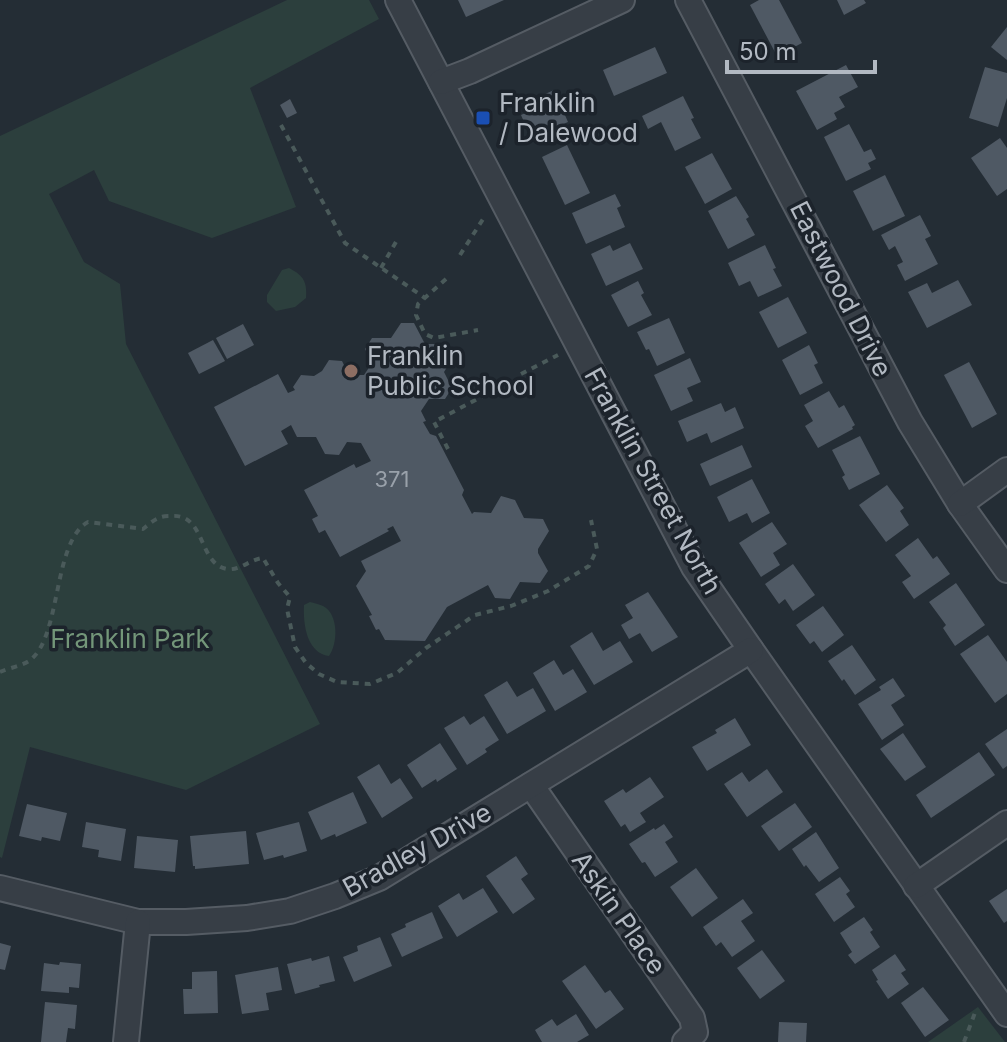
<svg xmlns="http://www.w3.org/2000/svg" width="1007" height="1042" viewBox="0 0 1007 1042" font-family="Inter,sans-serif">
<rect width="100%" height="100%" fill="#242d35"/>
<g fill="#2c3f3d">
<polygon points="287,0 369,0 379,19 250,88 296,207 212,238 109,201 94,170 49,194 84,262 120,284 126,344 320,724 186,790 30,747 2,858 0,857 0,136"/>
<path d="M289 268C304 276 307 282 306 298L295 307 276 311 267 302V295L282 270Z"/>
<path d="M310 602C314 603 319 604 323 606 339 614 338 644 329 656 307 653 303 625 304 605Z"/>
<polygon points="978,1007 1005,1042 928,1042"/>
</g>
<g fill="#4f5964">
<polygon points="458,0 504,0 466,17"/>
<polygon points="759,0 779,0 802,43 777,56 750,5"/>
<polygon points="837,0 864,0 866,3 844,15"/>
<polygon points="1007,27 1007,60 991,47"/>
<polygon points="655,47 667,73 614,96 603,70"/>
<polygon points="846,65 858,87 839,97 845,107 834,113 837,119 817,130 796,91"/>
<polygon points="985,67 1007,73 1007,98 998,127 969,118"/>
<polygon points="554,90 568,122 531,138 521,115 536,108 532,100"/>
<polygon points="683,96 694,118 691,119 701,138 675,151 661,122 648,129 642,116"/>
<polygon points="290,99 297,113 287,118 280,105"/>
<polygon points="849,124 864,152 871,149 876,159 868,163 871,169 846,181 824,137"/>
<polygon points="1000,138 1007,148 1007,189 997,196 971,158"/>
<polygon points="567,145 590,193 565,205 542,157"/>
<polygon points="712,153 732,189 705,204 685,167"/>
<polygon points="885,175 905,216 873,231 853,191"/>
<polygon points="615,194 621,206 617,208 625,227 586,244 572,213"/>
<polygon points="736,196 749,217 746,219 755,235 728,249 708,211"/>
<polygon points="920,215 931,236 925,239 938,264 905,281 897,265 903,262 895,246 889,250 881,235"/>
<polygon points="630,243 643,269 606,286 591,254 610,245 613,251"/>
<polygon points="765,245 776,268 773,269 782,286 758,297 750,281 739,286 728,263"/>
<polygon points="958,280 972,305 927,328 908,292 927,283 932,293"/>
<polygon points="638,281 644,293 641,295 652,315 628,327 611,295"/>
<polygon points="788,297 807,333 778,348 759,312"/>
<polygon points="669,318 685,353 657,366 649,349 646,350 637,332"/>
<polygon points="401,323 414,323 425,344 448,344 454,356 444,372 452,388 445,399 429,399 421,411 426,421 423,422 430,434 436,436 464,490 462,495 472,514 474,512 491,513 501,496 515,500 524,518 543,519 549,531 538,549 538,553 548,571 540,583 520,582 510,599 495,598 488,585 447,607 425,641 385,640 379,629 376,630 369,616 372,615 356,586 366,571 361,561 401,541 393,526 387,529 389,531 340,557 325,530 319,533 312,519 318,516 304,490 354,464 356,468 371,461 361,443 347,442 339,455 325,454 316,437 297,437 291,425 281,431 288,444 245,466 214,407 278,374 288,393 295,390 293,387 301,375 314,376 322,371 329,360 342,361 349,375 364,375 372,363 365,349 372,338 391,338"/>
<polygon points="243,324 254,345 227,359 216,338"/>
<polygon points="213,340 225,361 199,374 188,353"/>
<polygon points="809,345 818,363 814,365 823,383 800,395 782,360"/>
<polygon points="690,358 701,382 687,388 693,401 671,411 654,375"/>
<polygon points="969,362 997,414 972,428 944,375"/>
<polygon points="829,391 839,408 844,405 855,425 852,427 853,429 818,448 805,426 813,421 804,405"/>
<polygon points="721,403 725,412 735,407 744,428 711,443 707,433 687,442 678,421"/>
<polygon points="860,436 880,474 849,490 842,477 845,475 832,450"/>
<polygon points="742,445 752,467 710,486 700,464"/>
<polygon points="752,479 770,513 752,523 747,513 729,522 717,497"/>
<polygon points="887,485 904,508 900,511 909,525 886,542 859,505"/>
<polygon points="772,522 787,544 773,553 780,565 761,577 739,543"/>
<polygon points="918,538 933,559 937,556 950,574 914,599 902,582 911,576 895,555"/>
<polygon points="793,564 815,595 793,611 785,599 779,604 765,584"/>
<polygon points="956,583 985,625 955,646 943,628 946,625 929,602"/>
<polygon points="648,592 678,637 652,652 640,633 629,639 621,625 633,618 625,605"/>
<polygon points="823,606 844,635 822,652 814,641 810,644 796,625"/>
<polygon points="592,632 603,651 620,641 633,662 594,685 570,646"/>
<polygon points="988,635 1007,662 1007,694 995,703 960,654"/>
<polygon points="852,645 876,680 855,695 844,679 842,681 828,661"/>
<polygon points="554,660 563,675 573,669 587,692 555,711 533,673"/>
<polygon points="893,678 905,696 891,705 904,725 882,740 858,704 881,690 879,687"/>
<polygon points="507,681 517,697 533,688 546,711 507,734 484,695"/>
<polygon points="464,716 470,725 484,716 499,740 485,749 487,752 467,765 444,728"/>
<polygon points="735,718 751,745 707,771 692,747 717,733 715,730"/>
<polygon points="1007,729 1007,766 1003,769 985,744"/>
<polygon points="903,733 926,767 905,781 880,749"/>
<polygon points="440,743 457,769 437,782 436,779 422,788 407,765"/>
<polygon points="979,752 995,775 931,818 916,795"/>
<polygon points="379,764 391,784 400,778 413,798 382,818 357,777"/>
<polygon points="767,769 783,792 747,817 724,784 742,772 749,782"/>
<polygon points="650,777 664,797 640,813 646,822 630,832 625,824 621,827 604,801 623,789 626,793"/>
<polygon points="353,792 367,823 336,837 335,834 321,840 308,812"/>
<polygon points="795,803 812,827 779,851 761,826"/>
<polygon points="27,804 67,813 60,841 42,837 41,841 19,836"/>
<polygon points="86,822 126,829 121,861 98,857 99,850 82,847"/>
<polygon points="299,822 307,851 284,858 283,855 264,860 256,833"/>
<polygon points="664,824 673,837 665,842 678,862 655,877 645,862 642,863 629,844 654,828 655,830"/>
<polygon points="246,831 249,864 195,869 195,866 193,866 190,836"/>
<polygon points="816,832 839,868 819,882 806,865 804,867 792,849"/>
<polygon points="137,836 178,840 175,872 134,868"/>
<polygon points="516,856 528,874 521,879 535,899 513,914 486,876"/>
<polygon points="696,868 718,898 692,917 670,887"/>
<polygon points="840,877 850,891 846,894 855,907 834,922 815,894"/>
<polygon points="483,888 498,912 457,937 438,906 459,893 463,900"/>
<polygon points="1007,889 1007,921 1004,923 989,901"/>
<polygon points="743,899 753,913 741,921 755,941 732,957 721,942 716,946 703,927"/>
<polygon points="432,912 443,938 402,957 391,934 406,927 405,924"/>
<polygon points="864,917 873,930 870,932 880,947 855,964 848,955 852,952 840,933"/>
<polygon points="380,937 392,966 354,982 343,957 358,951 357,946"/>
<polygon points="0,943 11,946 5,970 0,969"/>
<polygon points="762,950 785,981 760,999 737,968"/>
<polygon points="895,954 906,970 901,973 909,984 888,999 876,981 878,980 872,970"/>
<polygon points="329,956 335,981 319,985 320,987 295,994 287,964 311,958 312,961"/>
<polygon points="60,962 81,964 79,988 69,987 69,993 41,991 44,963 59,965"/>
<polygon points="585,965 605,993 610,990 624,1009 596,1029 562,981"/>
<polygon points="278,967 282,990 266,993 269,1010 242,1014 235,975"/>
<polygon points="217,971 218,1013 184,1014 183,989 192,989 192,972"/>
<polygon points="923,987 949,1020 925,1037 901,1003"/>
<polygon points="45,1002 77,1005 75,1029 68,1028 66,1042 41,1042"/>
<polygon points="576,1014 589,1035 577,1042 542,1042 535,1030 552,1019 557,1026"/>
<polygon points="779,1022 807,1023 806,1042 778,1042"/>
</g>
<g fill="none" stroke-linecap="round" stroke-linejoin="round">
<defs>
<g id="minor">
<polyline points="398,0 694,567 751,650 1007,1014"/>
<polyline points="688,0 910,422 960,504 1007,570"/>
<polyline points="441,82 470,71 622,0"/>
<polyline points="960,504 1007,470"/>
<polyline points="531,785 692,1018 695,1032 685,1042"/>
<polyline points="916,886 1007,823"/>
<polyline points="0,888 138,922 186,922 247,918 290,911 335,896 379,878 751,650"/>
<polyline points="126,1042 138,922"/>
</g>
</defs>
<use href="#minor" stroke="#555c64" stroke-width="28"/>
<g stroke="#4a5a5a" stroke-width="4" stroke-dasharray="6 6" stroke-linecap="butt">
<polyline points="281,125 345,243 425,298"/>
<polyline points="460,255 485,216"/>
<polyline points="381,268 397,240"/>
<polyline points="446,279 418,304 416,315 425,334 434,338 478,330"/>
<polyline points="521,374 558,355"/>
<polyline points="448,449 434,422 496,389"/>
<path d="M0 672C9 668 21 666 29 661 62 638 52 542 88 522L143 529C148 525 153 520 159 518 162 516 168 516 171 516 206 513 198 564 227 569 239 571 251 559 263 558L278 583 290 597 287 609 295 647 306 663 319 674 337 682 370 684 397 673 426 648 475 615 511 606 548 591 589 566 597 549 591 520"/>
<polyline points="964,1042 976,1010"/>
</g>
<use href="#minor" stroke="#373e46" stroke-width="24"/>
</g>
<rect fill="#1a4fb4" stroke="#1c232b" stroke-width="3" x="475" y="110" width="16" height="16" rx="4"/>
<circle fill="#8d6e63" stroke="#1c232b" stroke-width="3" cx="351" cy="371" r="8"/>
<g text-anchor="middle" stroke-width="7" stroke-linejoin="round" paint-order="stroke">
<g font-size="22" fill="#99a1aa">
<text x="392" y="487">371</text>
</g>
<g font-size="26" fill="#b2b9c2" stroke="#1c232b" text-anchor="start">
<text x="499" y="112">Franklin<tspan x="499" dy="30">/ Dalewood</tspan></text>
<text x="367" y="365">Franklin<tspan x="367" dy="30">Public School</tspan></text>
</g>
<g font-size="26" fill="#b2b9c2" stroke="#1c232b">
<text transform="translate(841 289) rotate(63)" y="9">Eastwood Drive</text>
<text transform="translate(653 481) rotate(61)" y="9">Franklin Street North</text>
<text transform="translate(417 850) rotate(-29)" y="9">Bradley Drive</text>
<text transform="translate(619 913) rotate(55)" y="9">Askin Place</text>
</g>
<g font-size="26" fill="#739679" stroke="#1c232b">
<text x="130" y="648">Franklin Park</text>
</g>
</g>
<path d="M727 60v12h148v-12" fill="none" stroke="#b2b9c2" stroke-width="4"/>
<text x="739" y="60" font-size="24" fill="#b2b9c2" stroke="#1c232b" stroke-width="6" paint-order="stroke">50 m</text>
</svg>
